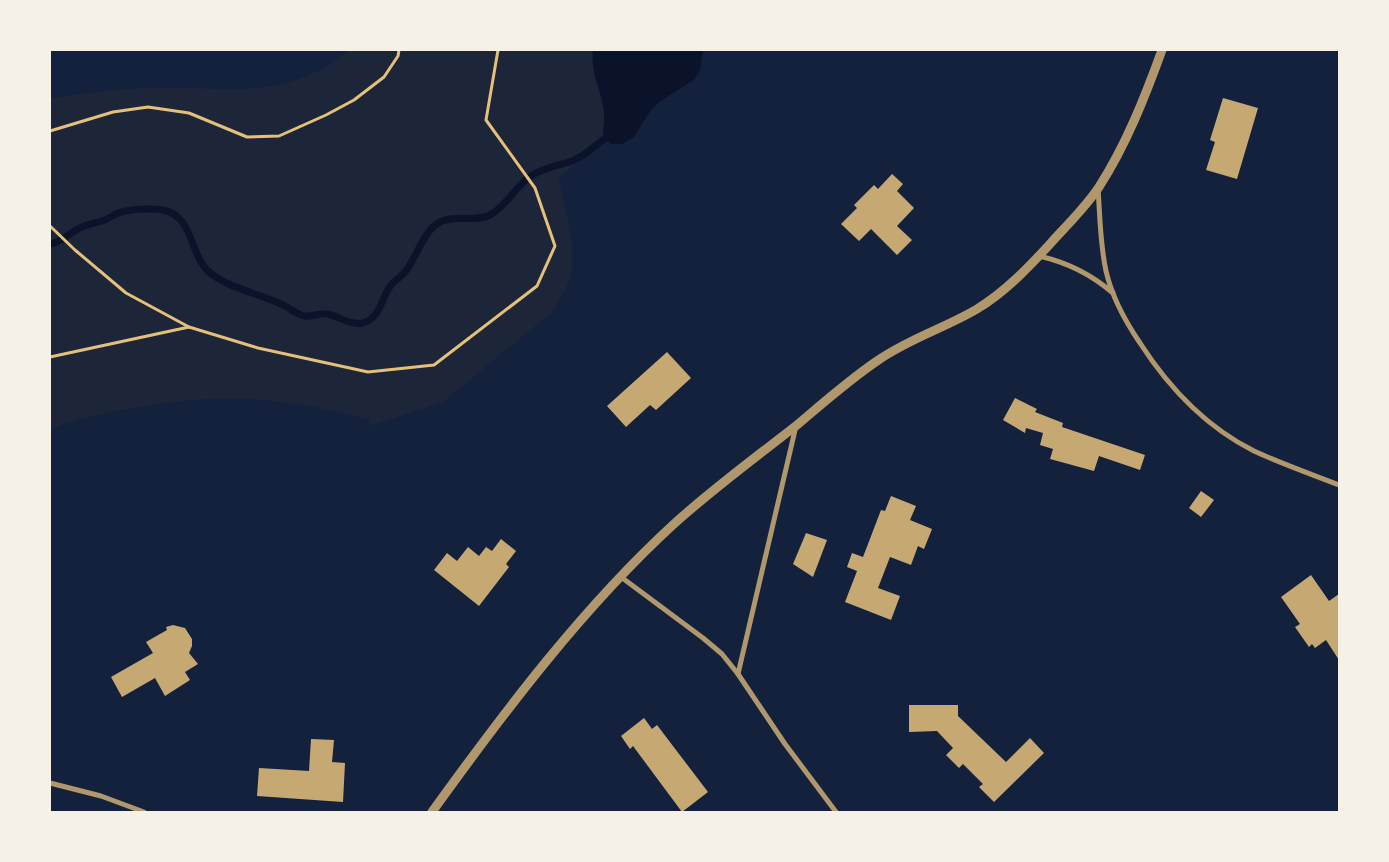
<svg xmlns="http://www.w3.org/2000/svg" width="1389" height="862" viewBox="0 0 1389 862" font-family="'Roboto Serif',serif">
<rect width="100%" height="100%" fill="#14213d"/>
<path fill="#1d2539" d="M349 50H699L674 87 558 178C562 191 564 203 567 216 576 256 577 279 551 313L442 403 368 426 370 420C331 409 291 402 250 399 189 396 108 409 50 429V99C83 93 115 89 149 88 224 85 285 104 349 50Z"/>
<path fill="#0b132b" d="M593 50H703L700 71 694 80 662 100 651 110 634 137 622 144H611L604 139C602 129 605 120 604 111 601 90 590 72 593 50Z"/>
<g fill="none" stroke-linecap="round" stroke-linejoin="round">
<path stroke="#0b132b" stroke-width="7" d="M50 244C62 242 69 233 80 228 88 224 96 223 105 220 109 218 114 215 118 213 131 209 150 208 163 210 192 215 190 252 206 269 223 287 260 294 281 304 288 307 296 314 304 316 312 317 319 313 327 314 339 316 351 326 363 323 380 318 381 300 389 288 393 281 400 278 405 272 416 258 420 240 433 227 450 211 471 224 490 215 507 206 516 185 531 176 543 168 556 166 569 162 583 158 593 147 604 139"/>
</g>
<g fill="#c6a872">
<polygon points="1223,98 1258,108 1237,179 1206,170 1215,142 1210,140"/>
<polygon points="892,174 903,184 897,191 914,208 897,226 912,240 897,255 871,229 859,241 841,224 857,208 854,205 874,185 878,189"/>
<polygon points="667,352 691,378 656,410 650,405 626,427 607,406"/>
<polygon points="1015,398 1037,409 1035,412 1063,423 1062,427 1145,455 1140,470 1099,456 1094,471 1050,459 1053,449 1040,445 1043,433 1026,428 1025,433 1003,420"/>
<polygon points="1201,491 1214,500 1201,517 1189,508"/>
<polygon points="891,496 916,506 910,520 932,529 924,549 918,546 911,565 890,557 878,588 900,596 891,620 845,602 857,571 847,567 852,553 863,557 881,510 885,511"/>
<polygon points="806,533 827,540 813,577 793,564"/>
<polygon points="501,539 516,551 506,564 509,567 479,606 434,570 447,553 457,561 468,547 479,556 486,547 492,551"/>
<polygon points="1311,575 1329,601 1339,594 1339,660 1326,640 1315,648 1312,644 1309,647 1295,627 1300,624 1281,597"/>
<polygon points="173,625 185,628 192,639 192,646 189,653 198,664 185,672 190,680 165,696 155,678 122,697 111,677 153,653 146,642 167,630 166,627"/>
<polygon points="909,705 958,705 958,716 1006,762 1030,738 1044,753 994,802 979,787 983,784 963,764 959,768 946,755 953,748 937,731 909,732"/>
<polygon points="644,718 652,729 657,725 708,792 682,812 633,746 630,749 621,736"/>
<polygon points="311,739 334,740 332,762 345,763 343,802 257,796 259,768 309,771"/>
</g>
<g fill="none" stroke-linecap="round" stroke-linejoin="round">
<g stroke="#e5c07b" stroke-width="3">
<polyline points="50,131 113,112 148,107 189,113 247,137 279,136 326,115 354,100 384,77 398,56 399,50"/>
<polyline points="50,226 75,250 126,293 189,327"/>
<polyline points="50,357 189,327 258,348 368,372 434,365 537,286 555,246 535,188 486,120 498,50"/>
</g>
<g stroke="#b1986c" stroke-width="5">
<path d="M1098 188C1100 216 1100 244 1106 271 1112 297 1125 321 1140 343 1169 388 1206 427 1254 451 1282 464 1311 474 1339 485"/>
<path d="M1039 256C1066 262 1092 275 1113 293"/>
<polyline points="621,577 703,638 722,654 738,674 785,744 836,812"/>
<polyline points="738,674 796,426"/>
<polyline points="50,783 101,796 144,812"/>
</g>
<path stroke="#b1986c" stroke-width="9" d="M432 812C504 712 584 606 675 523 714 488 756 457 797 425 823 403 849 380 877 361 908 339 945 328 977 309 1005 292 1028 268 1050 244 1066 226 1085 208 1099 187 1126 145 1145 97 1162 50"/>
</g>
<rect width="1389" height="862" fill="none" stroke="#f6f1e7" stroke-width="102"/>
</svg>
